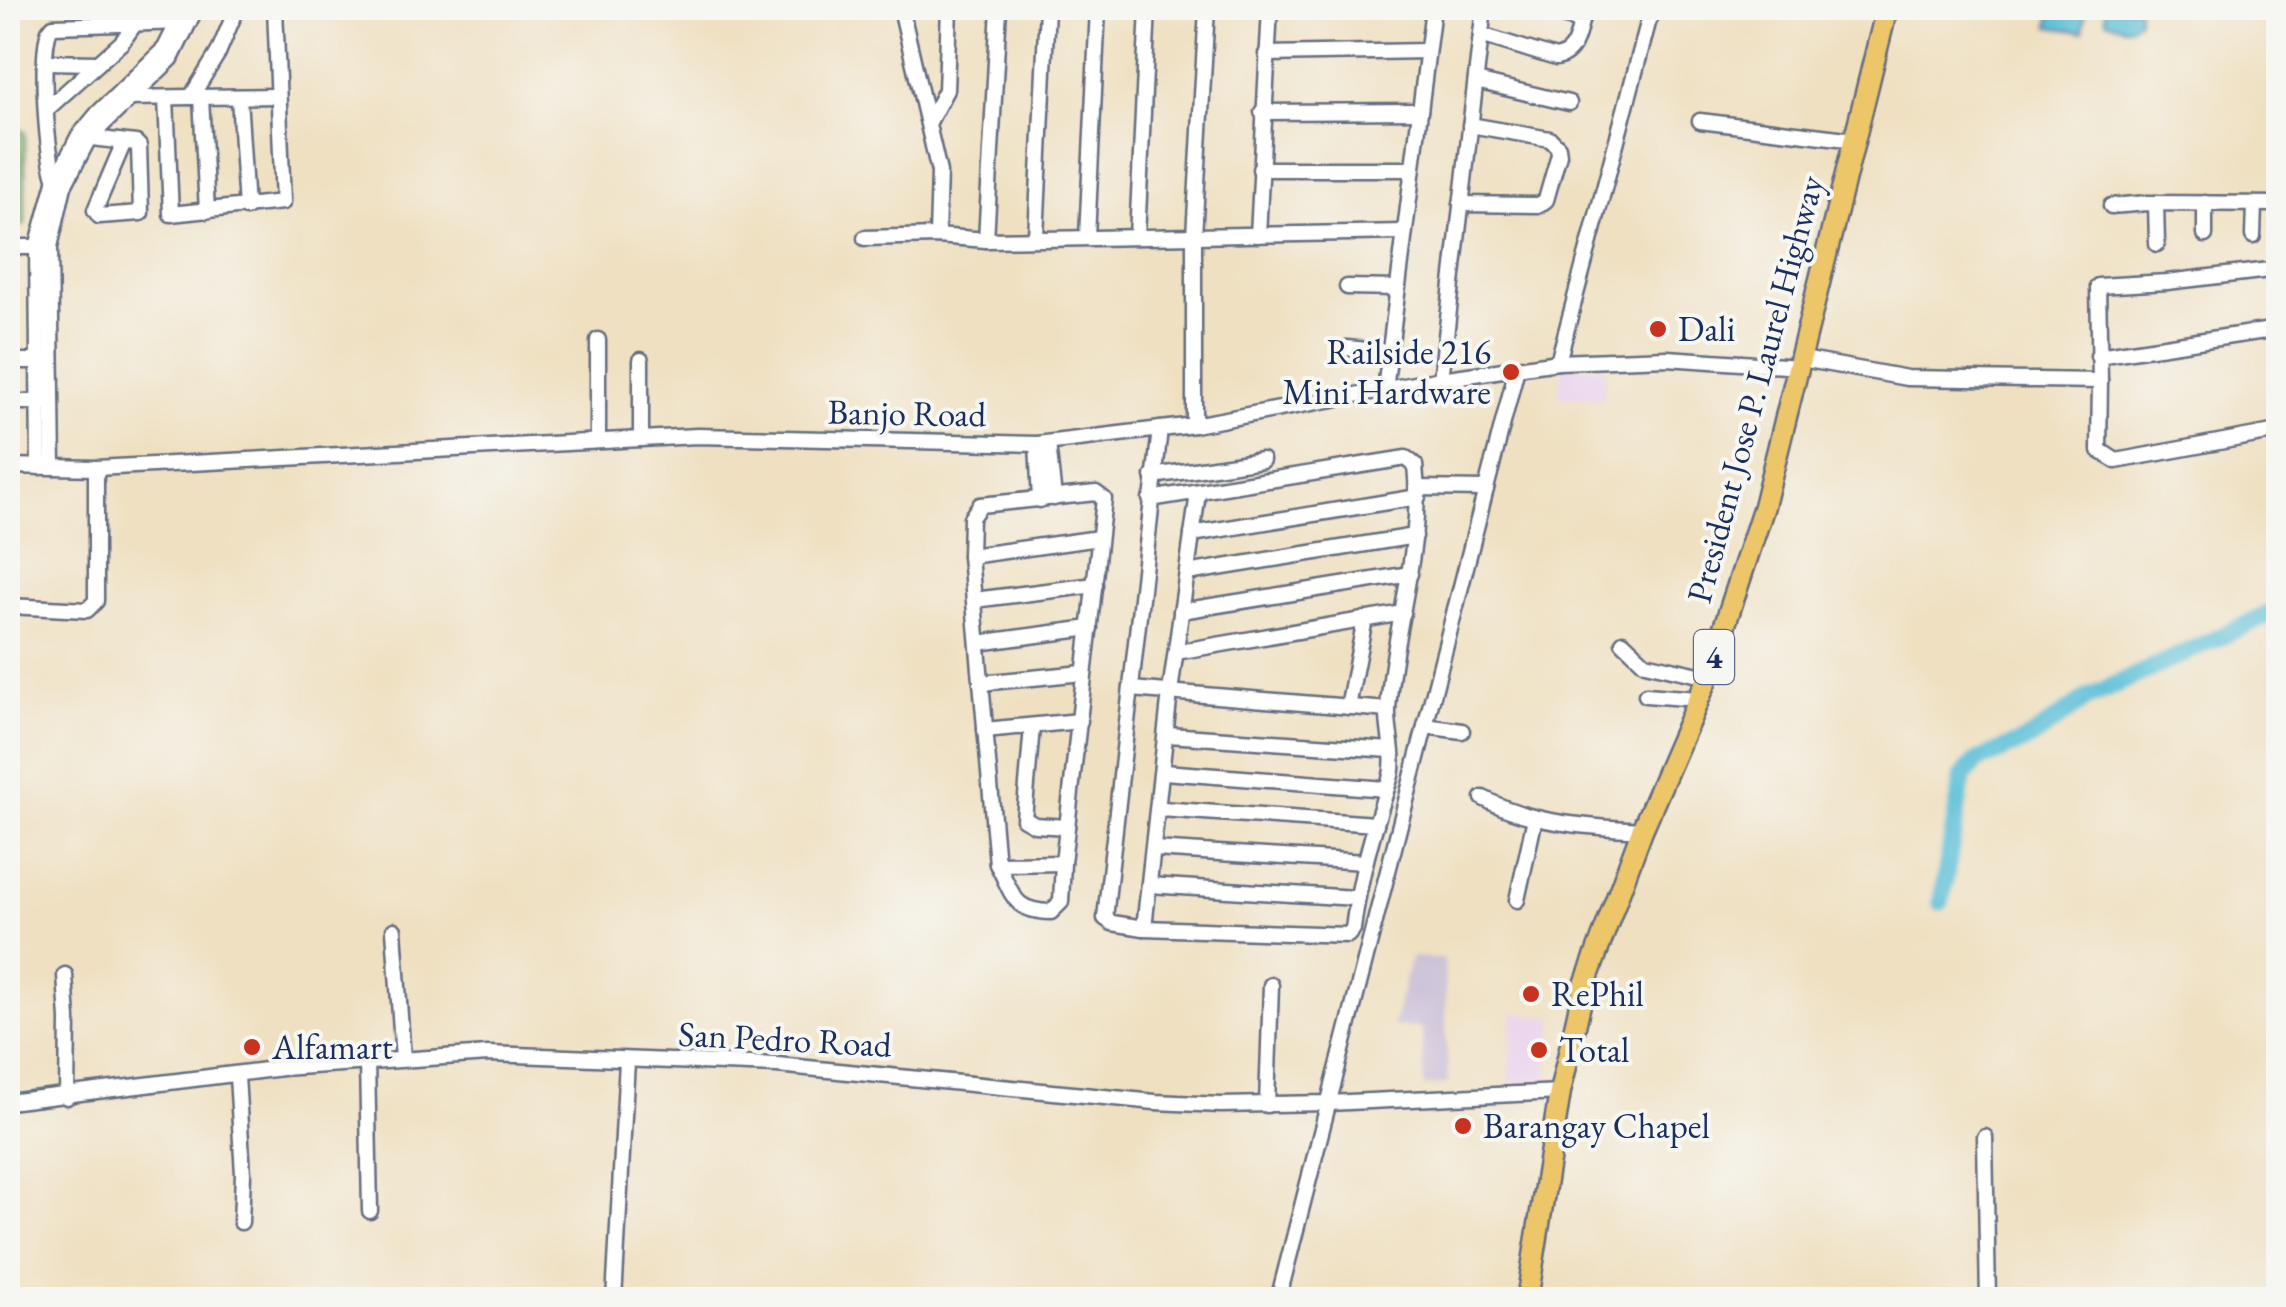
<svg xmlns="http://www.w3.org/2000/svg" width="2286" height="1307" viewBox="0 0 2286 1307" font-family="'EB Garamond',serif">
<rect width="100%" height="100%" fill="#f6f6f2"/>
<filter id="ink" filterUnits="userSpaceOnUse"><feTurbulence type="fractalNoise" baseFrequency=".01" numOctaves="2"/><feDisplacementMap in="SourceGraphic" scale="20" xChannelSelector="R" yChannelSelector="G"/><feConvolveMatrix kernelMatrix="1 2 1 2 8 2 1 2 1" color-interpolation-filters="sRGB"/></filter>
<filter id="wash" filterUnits="userSpaceOnUse"><feTurbulence type="fractalNoise" baseFrequency=".0048" numOctaves="4" result="noise"/><feDisplacementMap in="SourceGraphic" scale="40" xChannelSelector="R" yChannelSelector="G"/><feGaussianBlur stdDeviation="2.25" result="paint"/><feColorMatrix in="noise" values="0 0 0 0 0 0 0 0 0 0 0 0 0 0 0 0 0 1.4 0 .05"/><feComposite in="paint" operator="in"/></filter>
<g filter="url(#wash)">
<rect width="100%" height="100%" fill="#efe0c1"/>
<g fill="#ead1ed">
<polygon points="1563,366 1606,366 1604,399 1558,396"/>
<polygon points="1513,1012 1555,1019 1547,1080 1509,1083"/>
</g>
<polygon fill="#cabfd7" points="1411,957 1444,958 1448,1083 1424,1087 1422,1028 1393,1026"/>
<polygon fill="#8cb971" stroke="#547468" stroke-width="2.5" points="8,131 25,131 25,225 8,226"/>
<g fill="#59bed7" stroke="#3a769a" stroke-width="2.5">
<polygon points="2051,8 2073,8 2073,11 2085,13 2083,32 2049,27"/>
<path d="M2104 8H2138V19C2128 34 2118 24 2106 21Z"/>
</g>
<g fill="none" stroke-linecap="round" stroke-linejoin="round">
<polyline stroke="#59bed7" stroke-width="18" points="1941,902 1963,776 1977,761 2031,738 2087,698 2278,610"/>
</g>
</g>
<g filter="url(#ink)">
<g fill="none" stroke-linecap="round" stroke-linejoin="round">
<defs>
<g id="minor">
<polyline points="237,8 218,53 191,97 278,96"/>
<polyline points="901,8 939,172 937,236"/>
<polyline points="1531,8 1581,21"/>
<path d="M1481 35 1556 58C1578 54 1579 27 1584 8"/>
<polyline points="1266,54 1427,51"/>
<polyline points="46,62 96,63"/>
<polyline points="1476,81 1569,103"/>
<polyline points="201,97 207,211"/>
<polyline points="239,97 246,208"/>
<polyline points="126,98 191,97"/>
<polyline points="166,98 171,214 283,202 275,8"/>
<polyline points="47,109 122,42 146,8"/>
<polyline points="1262,112 1420,111"/>
<polyline points="1700,121 1855,140"/>
<polyline points="929,122 946,90 949,8"/>
<polyline points="83,137 136,143 139,146 141,213 99,216 95,210 124,142"/>
<polyline points="1260,169 1412,169"/>
<path d="M57 183C46 158 40 58 49 31L53 26 185 22"/>
<polyline points="2156,203 2157,244"/>
<polyline points="1461,204 1539,205 1546,200 1559,154 1558,147 1550,139 1470,125"/>
<polyline points="2111,206 2148,203 2278,204"/>
<polyline points="1258,235 1270,8"/>
<polyline points="2205,235 2205,203"/>
<polyline points="2253,236 2254,204"/>
<polyline points="1036,237 1047,8"/>
<polyline points="1087,237 1098,8"/>
<polyline points="1137,237 1148,8"/>
<polyline points="865,238 937,236 986,240 1404,232"/>
<polyline points="986,240 999,8"/>
<polyline points="8,247 47,247"/>
<polyline points="1347,287 1396,288"/>
<polyline points="1346,348 1390,352"/>
<polyline points="2098,356 2278,329"/>
<polyline points="1802,359 1907,378 2100,381 2099,450 2116,461 2278,431"/>
<polyline points="8,361 47,361"/>
<polyline points="1558,362 1652,8"/>
<polyline points="1441,379 1484,8"/>
<polyline points="2100,381 2098,286 2167,282 2278,269"/>
<polyline points="1385,390 1433,8"/>
<polyline points="8,402 46,402"/>
<polyline points="1194,425 1194,236 1207,8"/>
<polyline points="641,439 641,360"/>
<polyline points="8,440 11,435 12,402"/>
<polyline points="598,440 598,340"/>
<polyline points="1048,443 1054,498"/>
<polyline points="1037,444 1040,500"/>
<polyline points="8,466 96,468 697,436 1037,444 1194,425 1441,379 1558,362 1667,358 1800,367"/>
<polyline points="39,467 37,247 55,182 78,137 98,113 165,48 185,8"/>
<polyline points="53,467 50,247 64,186 89,138 171,59 196,8"/>
<polyline points="1153,476 1262,460"/>
<polyline points="1417,488 1486,489"/>
<path d="M1096 493 1104 499 1063 863 1061 902 1051 912C1012 911 1014 895 997 864L970 556 971 518 980 505Z"/>
<path d="M1150 499 1406 458 1415 465C1424 548 1393 627 1388 710 1387 733 1397 757 1390 779 1374 828 1359 878 1353 929L1348 935 1144 928 1112 923 1105 918 1160 429"/>
<polyline points="1192,534 1418,497"/>
<polyline points="970,556 1099,538"/>
<polyline points="1187,573 1415,536"/>
<polyline points="974,600 1095,585"/>
<polyline points="8,606 87,610 96,601 96,468"/>
<polyline points="1181,611 1410,574"/>
<polyline points="1623,642 1645,663 1708,677"/>
<polyline points="978,643 1090,628"/>
<polyline points="1176,652 1403,613"/>
<polyline points="981,683 1083,673"/>
<polyline points="1131,689 1388,710"/>
<polyline points="1646,695 1698,699"/>
<polyline points="1348,707 1365,619"/>
<polyline points="1425,726 1462,731"/>
<polyline points="1032,727 1024,819 1035,825 1067,827"/>
<polyline points="985,730 1080,721"/>
<polyline points="1168,735 1391,750"/>
<polyline points="1164,772 1386,789"/>
<path d="M1483 798C1530 824 1589 827 1642 830"/>
<polyline points="1160,809 1376,824"/>
<polyline points="1154,849 1365,862"/>
<polyline points="997,864 1063,863"/>
<polyline points="1149,885 1356,898"/>
<polyline points="1517,900 1535,818"/>
<polyline points="1144,928 1170,692 1198,493"/>
<polyline points="394,930 403,1059"/>
<polyline points="65,975 68,1019 67,1097"/>
<polyline points="367,1062 370,1211"/>
<polyline points="237,1076 243,1174 241,1222"/>
<polyline points="8,1102 282,1068 488,1054 777,1065 1155,1102 1221,1105 1328,1103 1560,1092"/>
<polyline points="1267,1105 1271,985"/>
<polyline points="1985,1137 1988,1300"/>
<polyline points="614,1300 627,1061"/>
<polyline points="1278,1300 1517,368"/>
</g>
<polyline id="highway" points="1527,1300 1560,1092 1584,987 1642,830 1706,682 1764,506 1887,8"/>
</defs>
<use href="#minor" stroke="#656d81" stroke-width="19"/>
<use href="#highway" stroke="#656d81" stroke-width="25"/>
<use href="#minor" stroke="#fff" stroke-width="14"/>
<use href="#highway" stroke="#ecc669" stroke-width="20"/>
</g>
</g>
<g fill="#c8321e" stroke="#f6f6f2" stroke-width="4">
<circle cx="1658" cy="329" r="10"/>
<circle cx="1511" cy="372" r="10"/>
<circle cx="1531" cy="994" r="10"/>
<circle cx="252" cy="1047" r="10"/>
<circle cx="1539" cy="1050" r="10"/>
<circle cx="1463" cy="1126" r="10"/>
</g>
<g text-anchor="middle" stroke-width="8" stroke-linejoin="round" paint-order="stroke">
<rect fill="#f6f6f2" stroke="#5d6b8a" stroke-width="2.5" x="1694" y="630" width="40" height="54" rx="8"/>
<g font-size="32" font-weight="bold" fill="#1b2f5e">
<text x="1714" y="668">4</text>
</g>
<g font-size="35" fill="#1b2f5e" stroke="#f6f6f2" text-anchor="start">
<text x="1678" y="341">Dali</text>
<text x="1491" y="364" text-anchor="end">Railside 216<tspan x="1491" dy="40">Mini Hardware</tspan></text>
<text x="1551" y="1006">RePhil</text>
<text x="272" y="1059">Alfamart</text>
<text x="1559" y="1062">Total</text>
<text x="1483" y="1138">Barangay Chapel</text>
</g>
<g font-size="35" fill="#1b2f5e" stroke="#f6f6f2">
<text transform="translate(1755 389) rotate(-75)" y="12">President Jose P. Laurel Highway</text>
<text transform="translate(907 413) rotate(1)" y="12">Banjo Road</text>
<text transform="translate(785 1039) rotate(3)" y="12">San Pedro Road</text>
</g>
</g>
<rect width="2286" height="1307" fill="none" stroke="#f6f6f2" stroke-width="40"/>
</svg>
